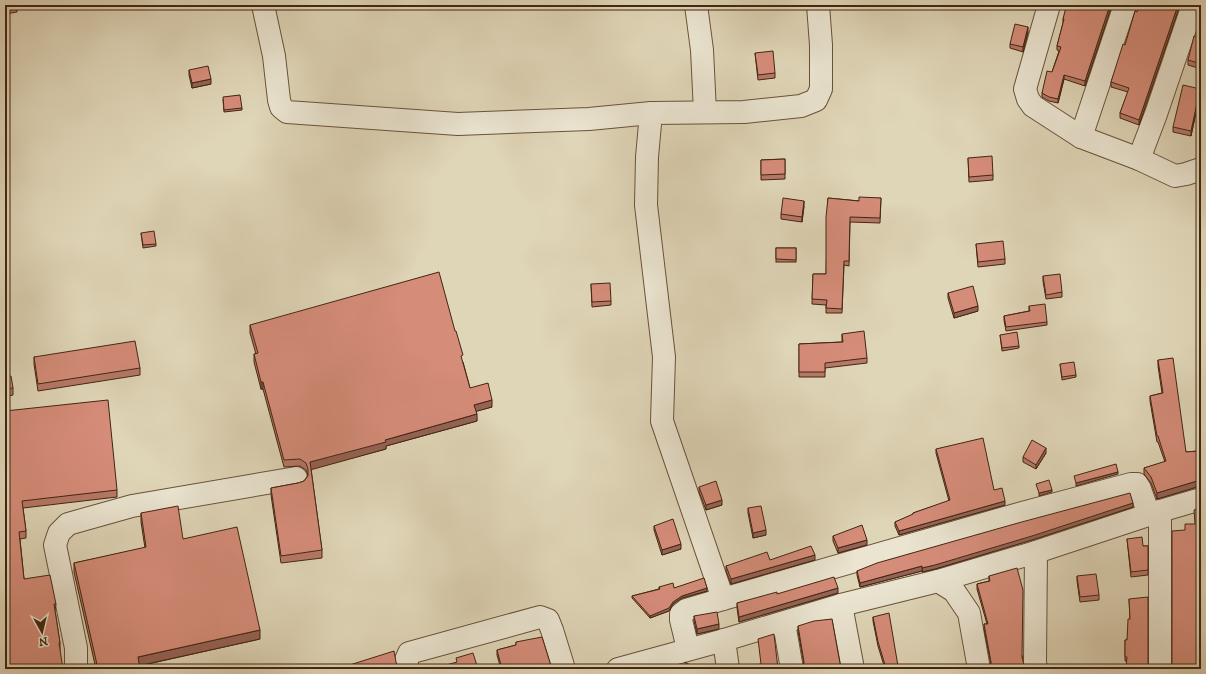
<svg xmlns="http://www.w3.org/2000/svg" width="1206" height="674" viewBox="0 0 1206 674" font-family="'IM FELL DW Pica',serif">
<rect width="100%" height="100%" fill="#dfd5b7"/>
<filter id="stains"><feTurbulence type="fractalNoise" baseFrequency=".005" numOctaves="4"/><feColorMatrix values="0 0 0 0 .2 0 0 0 0 .09 0 0 0 0 .02 0 0 0 .5 -.17"/></filter>
<radialGradient id="worn" r=".72"><stop offset=".6" stop-color="#630" stop-opacity="0"/><stop offset="1" stop-color="#630" stop-opacity=".3"/></radialGradient>
<g fill="none" stroke-linecap="round" stroke-linejoin="round">
<defs>
<g id="minor">
<polyline points="263,5 274,56 279,100 281,107 287,112 458,124 589,119 651,113"/>
<polyline points="696,5 702,50 705,112"/>
<polyline points="1049,5 1025,89 1028,99 1033,106 1081,137 1139,159 1175,176 1186,174 1201,169"/>
<polyline points="1081,137 1125,5"/>
<polyline points="1139,159 1156,114 1193,5"/>
<polyline points="1160,511 1201,499"/>
<polyline points="938,581 954,591 969,613 979,669"/>
<polyline points="723,599 662,421 664,357 646,205 647,157 651,113 744,112 801,106 816,100 821,89 821,45 818,5"/>
<polyline points="841,605 853,669"/>
<polyline points="784,623 792,669"/>
<polyline points="724,640 728,669"/>
<polyline points="688,649 681,620 681,614 686,610 723,599 1015,515 1131,484 1137,484 1140,489 1149,515"/>
<polyline points="76,669 76,648 55,545 59,533 68,524 132,506 296,478"/>
<polyline points="408,669 406,660 409,653 540,617 548,620 552,630 564,669"/>
<polyline points="618,669 724,640 841,605 938,581 1036,552 1160,511 1160,669"/>
<polyline points="1036,669 1035,662 1036,552"/>
</g>
</defs>
<use href="#minor" stroke="#69523a" stroke-width="24"/>
<use href="#minor" stroke="#eae4d0" stroke-width="22"/>
</g>
<g fill="#b77868" stroke="#422611">
<polygon points="5,5 17,8 17,12 5,14"/>
<polygon points="1025,5 1036,5 1035,8"/>
<polygon points="1112,5 1085,86 1064,79 1058,103 1049,101 1042,97 1042,93 1052,72 1059,51 1057,50 1057,46 1063,23 1063,19 1068,7"/>
<polygon points="1140,5 1180,5 1139,125 1120,118 1120,113 1128,92 1111,87 1111,82 1125,45"/>
<polygon points="1028,32 1023,52 1010,48 1010,44"/>
<polygon points="1201,38 1201,69 1188,65 1188,60"/>
<polygon points="755,53 775,73 775,78 758,80"/>
<polygon points="189,70 211,84 192,88 189,75"/>
<polygon points="1200,94 1191,136 1173,132 1173,127"/>
<polygon points="223,99 242,108 242,110 224,112"/>
<polygon points="968,158 993,175 993,180 969,182"/>
<polygon points="785,159 785,179 761,180 761,160"/>
<polygon points="828,198 859,201 881,198 880,223 850,222 849,266 844,265 842,313 826,313 826,305 812,304 813,274 826,274"/>
<polygon points="804,206 802,222 781,219 781,214"/>
<polygon points="141,233 156,244 156,246 143,248"/>
<polygon points="976,244 1005,259 1005,264 978,267"/>
<rect x="776" y="248" width="20" height="14"/>
<polygon points="1043,276 1062,292 1062,297 1046,299 1043,281"/>
<polygon points="591,284 611,301 611,305 592,307"/>
<polygon points="948,293 978,311 954,318 948,298"/>
<polygon points="1029,306 1047,322 1047,325 1006,331 1004,320 1004,316 1029,311"/>
<polygon points="250,325 463,362 470,388 492,407 476,411 477,421 386,446 386,449 311,469 322,550 322,558 281,563 271,495 271,488 298,483 304,481 308,475 306,470 300,466 284,467 263,389 261,389 254,362 254,354 256,354 250,333"/>
<polygon points="842,334 867,358 867,363 825,368 825,377 799,377 799,344 842,342"/>
<polygon points="1000,335 1019,346 1019,348 1002,351"/>
<polygon points="34,357 140,368 140,375 38,391 34,364"/>
<polygon points="1158,360 1186,452 1198,451 1201,431 1201,487 1197,487 1157,499 1151,483 1144,474 1144,468 1165,462 1158,442 1157,442 1150,401 1150,396 1162,393 1158,366"/>
<polygon points="1060,364 1076,375 1076,377 1062,380"/>
<polygon points="5,377 13,388 13,395 5,397"/>
<polygon points="5,411 117,490 117,497 23,508 26,531 26,538 20,539 24,579 56,604 55,611 60,643 60,651 5,669"/>
<polygon points="936,449 1005,505 899,535 895,526 895,522 913,515 913,513 949,501 936,453"/>
<polygon points="1046,453 1036,469 1023,462 1023,457"/>
<polygon points="699,487 722,505 706,510 699,492"/>
<polygon points="1133,507 1032,540 935,569 922,572 922,571 860,587 857,575 857,571"/>
<polygon points="748,508 766,535 753,538 748,513"/>
<polygon points="141,513 183,539 260,639 139,666 140,669 96,669 74,572 74,563 145,548 141,522"/>
<polygon points="654,526 681,549 662,555 654,530"/>
<polygon points="833,536 867,545 838,553 833,541"/>
<polygon points="1127,539 1143,546 1148,546 1148,575 1131,577"/>
<polygon points="815,560 731,584 726,571 726,566"/>
<polygon points="989,576 1023,658 991,665 984,629 984,624 987,624 977,589 977,584 989,581"/>
<polygon points="1077,576 1099,595 1099,600 1080,602 1077,581"/>
<polygon points="659,587 674,588 707,591 682,598 673,604 669,611 650,618 632,598 632,596 659,589"/>
<polygon points="838,593 739,622 737,608 737,603 777,594"/>
<polygon points="1129,599 1148,665 1125,661 1125,640 1127,640 1130,619"/>
<polygon points="694,616 719,629 697,634 694,621"/>
<polygon points="873,617 898,666 898,669 885,669 878,646 873,621"/>
<polygon points="798,626 841,669 804,665 798,631"/>
<polygon points="516,642 552,669 501,669 497,655 497,650 516,645"/>
</g>
<g fill="#956255" stroke="#422611">
<polygon points="1110,5 1112,5 1085,86 1085,81"/>
<polygon points="1178,5 1180,5 1139,125 1139,120"/>
<polygon points="1028,27 1028,32 1023,52 1023,47"/>
<polygon points="1064,75 1064,79 1058,103 1058,99"/>
<polygon points="211,79 211,84 192,88 192,83"/>
<polygon points="1200,89 1200,94 1191,136 1191,131"/>
<polygon points="804,201 804,206 802,222 802,217"/>
<polygon points="978,306 978,311 954,318 954,313"/>
<rect x="261" y="382" width="2" height="7"/>
<polygon points="492,400 492,407 474,412 474,405"/>
<polygon points="477,414 477,421 386,446 386,449 310,470 310,462 385,440"/>
<polygon points="1046,448 1046,453 1036,469 1036,465"/>
<polygon points="1118,472 1118,474 1076,486 1076,483"/>
<polygon points="1197,481 1197,487 1157,499 1157,493"/>
<polygon points="1052,490 1052,492 1039,496 1039,493"/>
<polygon points="722,500 722,505 706,510 706,505"/>
<polygon points="1005,501 1005,505 899,535 899,531"/>
<polygon points="1133,503 1133,507 1032,540 935,569 922,572 922,568"/>
<polygon points="766,530 766,535 753,538 753,533"/>
<polygon points="867,540 867,545 838,553 838,548"/>
<polygon points="681,544 681,549 662,555 662,550"/>
<polygon points="815,555 815,560 731,584 731,579"/>
<polygon points="922,566 922,571 860,587 860,583"/>
<polygon points="707,588 707,591 682,598 673,604 669,611 650,618 650,616 682,596"/>
<polygon points="838,588 838,593 739,622 739,617"/>
<polygon points="719,624 719,629 697,634 697,629"/>
<polygon points="260,630 260,639 138,666 138,657"/>
</g>
<g fill="#d58c79" stroke="#422611">
<polygon points="5,5 16,5 17,8 5,9"/>
<polygon points="1069,5 1110,5 1085,81 1064,75 1058,99 1049,97 1042,93 1047,71 1052,72 1061,47 1057,46 1064,19 1063,19 1066,7 1068,7"/>
<polygon points="1140,5 1178,5 1139,120 1120,113 1129,88 1111,82 1123,44 1125,45 1135,11 1137,12"/>
<polygon points="1015,24 1028,27 1023,47 1010,44"/>
<polygon points="1194,36 1201,38 1201,64 1188,60"/>
<polygon points="773,51 775,73 758,75 755,53"/>
<polygon points="208,66 211,79 192,83 189,70"/>
<polygon points="1183,85 1200,89 1191,131 1173,127"/>
<polygon points="240,95 242,108 224,110 223,97"/>
<polygon points="992,156 993,175 969,177 968,158"/>
<polygon points="785,159 785,174 761,175 761,160"/>
<polygon points="859,197 881,198 880,218 850,217 849,261 844,261 842,309 826,308 827,300 812,299 813,274 826,274 826,217 828,198 859,201"/>
<polygon points="783,198 804,201 802,217 781,214"/>
<polygon points="154,231 156,244 143,245 141,233"/>
<polygon points="1003,241 1005,259 978,262 976,244"/>
<polygon points="776,248 796,248 796,260 776,259"/>
<polygon points="439,272 455,331 456,331 463,355 461,356 470,388 488,383 492,400 474,405 477,414 385,440 386,442 310,462 322,550 281,556 271,488 298,483 304,481 308,476 308,469 306,463 300,459 284,460 263,382 261,382 254,354 258,353 250,325"/>
<polygon points="1060,274 1062,292 1046,295 1043,276"/>
<polygon points="610,283 611,301 592,302 591,284"/>
<polygon points="973,286 978,306 954,313 948,293"/>
<polygon points="1045,304 1047,322 1006,327 1004,316 1030,311 1029,306"/>
<polygon points="864,331 867,358 825,363 825,372 799,372 799,344 843,342 842,334"/>
<polygon points="1017,332 1019,346 1002,348 1000,335"/>
<polygon points="135,341 140,368 38,384 34,357"/>
<polygon points="1173,358 1186,452 1198,451 1198,432 1201,431 1201,481 1197,481 1157,493 1151,477 1144,468 1166,461 1158,436 1157,436 1150,396 1163,393 1158,360"/>
<polygon points="1074,362 1076,375 1062,377 1060,364"/>
<polygon points="11,376 13,388 5,389 5,377"/>
<polygon points="108,400 117,490 22,501 26,531 19,532 24,579 50,575 56,604 54,604 60,643 59,643 63,669 5,669 5,411"/>
<polygon points="983,438 994,490 1002,488 1005,501 899,531 895,522 913,514 913,513 950,500 936,449"/>
<polygon points="1032,440 1046,448 1036,465 1023,457"/>
<polygon points="1116,464 1118,472 1076,483 1074,476"/>
<polygon points="1049,480 1052,490 1039,493 1036,484"/>
<polygon points="716,481 722,500 706,505 699,487"/>
<polygon points="1130,493 1133,503 1032,536 935,565 922,568 922,566 860,583 857,571 877,563 1018,523"/>
<polygon points="178,506 183,539 237,527 260,630 138,657 140,669 98,669 74,563 146,547 141,513"/>
<polygon points="761,506 766,530 753,533 748,508"/>
<polygon points="1201,507 1201,669 1171,669 1172,664 1172,531 1185,530 1185,524 1195,524 1194,510"/>
<polygon points="673,519 681,544 662,550 654,526"/>
<polygon points="862,525 867,540 838,548 833,536"/>
<polygon points="1142,537 1143,546 1148,546 1148,570 1131,572 1127,539"/>
<polygon points="811,546 815,555 731,579 726,566 767,552 770,560"/>
<polygon points="1017,568 1023,590 1022,657 1025,669 991,669 991,662 984,624 988,624 977,584 990,581 989,576"/>
<polygon points="1096,574 1099,595 1080,597 1077,576"/>
<polygon points="834,577 838,588 739,617 737,603 777,592 777,594"/>
<polygon points="704,578 707,588 682,596 673,602 669,608 650,616 632,596 660,589 659,587 673,583 674,588"/>
<polygon points="1148,597 1148,665 1149,669 1126,669 1127,657 1125,657 1125,640 1127,640 1128,619 1130,619 1129,599"/>
<polygon points="717,612 719,624 697,629 694,616"/>
<polygon points="889,613 898,666 886,668 878,642 873,617"/>
<polygon points="832,619 841,669 803,669 804,662 798,626 814,621"/>
<polygon points="774,634 778,669 741,669 741,667 761,664 758,639"/>
<polygon points="542,637 552,669 502,669 497,650 516,645 516,642"/>
<polygon points="394,651 396,662 399,669 337,669"/>
<polygon points="473,653 478,669 432,669 457,662 456,658"/>
<polygon points="685,662 697,669 686,669"/>
</g>
<rect width="1206" height="674" fill="none" stroke="#dfd5b7" stroke-width="20"/>
<rect x="6" y="6" width="1194" height="662" fill="none" stroke="#422611" stroke-width="2"/>
<rect x="10" y="10" width="1186" height="654" fill="none" stroke="#422611"/>
<g transform="translate(42 632) rotate(172)" stroke="#eae4d0" stroke-width="3" paint-order="stroke">
<path d="M0-3L7 15L0 10L-7 15Z" fill="#422611"/>
<text y="-6" font-size="11" font-weight="bold" text-anchor="middle" fill="#422611">N</text>
</g>
<rect width="100%" height="100%" filter="url(#stains)"/>
<rect width="100%" height="100%" fill="url(#worn)"/>
</svg>
